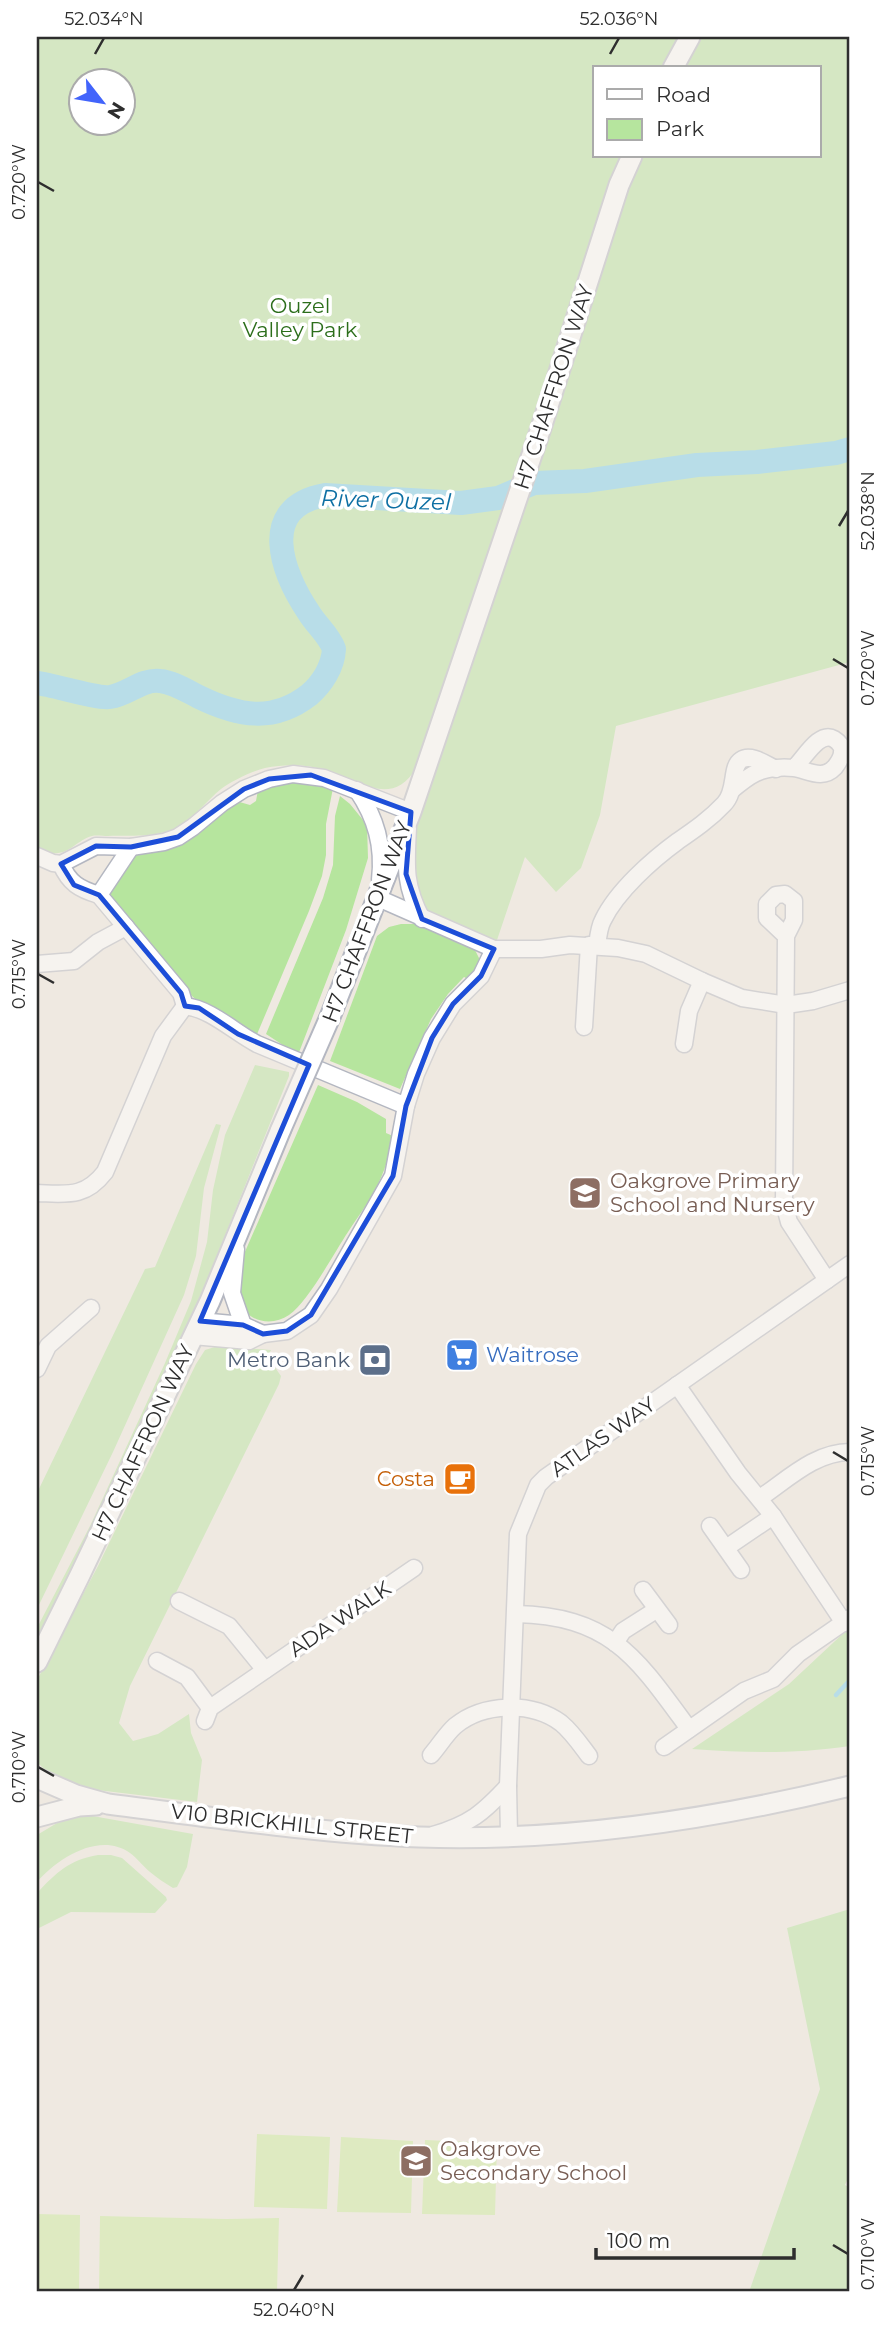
<svg xmlns="http://www.w3.org/2000/svg" width="887" height="2329" viewBox="0 0 887 2329" font-family="Montserrat,sans-serif">
<rect width="100%" height="100%" fill="#efe9e1"/>
<g fill="#b6e59e" fill-rule="evenodd">
<path d="M37 37H850V662L616 726 600 815 581 868 556 892 525 857 495 946 422 919 412 901 417 767C392 808 363 782 328 771 307 764 286 764 265 768 252 771 232 781 221 789 206 801 194 819 176 828 155 838 131 835 108 836 103 836 96 835 92 836 77 840 69 855 53 853V856L37 851ZM595 68H819V156H595ZM80 80H122V122H80Z"/>
<path d="M290 781H309L333 788 326 824V855L322 876 309 911 255 1039C234 1026 210 1014 192 996 160 966 135 929 108 895 115 883 122 866 131 857 142 846 169 854 184 843 203 829 216 812 236 801L250 805 256 801 258 790 268 785Z"/>
<polygon points="340,796 350,804 367,825 368,858 346,930 298,1055 266,1034 323,898 333,865 335,816"/>
<polygon points="401,924 416,924 475,950 481,962 470,980 464,977 448,994 431,1019 400,1089 330,1061 377,936 389,927"/>
<polygon points="255,1065 289,1072 289,1076 182,1343 37,1648 37,1628 90,1526 165,1363 191,1301 207,1242 213,1190 225,1135"/>
<path d="M318 1085 357 1102 386 1119V1133L393 1136C390 1153 386 1167 379 1182 371 1200 358 1216 348 1232 334 1253 308 1302 289 1315 272 1327 247 1322 240 1302 235 1287 242 1269 244 1254Z"/>
<polygon points="216,1124 221,1125 204,1188 196,1256 184,1295 113,1452 37,1609 37,1493 145,1269 155,1267"/>
<polygon points="218,1346 271,1350 266,1359 274,1366 281,1376 279,1384 130,1686 119,1723 133,1741 158,1734 189,1714 191,1733 202,1760 197,1802 97,1790 51,1776 37,1762 37,1680 98,1566 196,1364 205,1350"/>
<path d="M850 1627V1746C796 1754 747 1753 692 1749L789 1684Z"/>
<path d="M87 1815 193 1834 187 1867 177 1887 173 1888C165 1883 157 1878 150 1872 143 1866 137 1858 130 1853 99 1831 57 1859 37 1882V1835L57 1823Z"/>
<path d="M98 1855H111L122 1858 166 1897 167 1900 155 1913 71 1912 37 1929V1893C57 1872 69 1860 98 1855Z"/>
<polygon points="850,1909 850,2174 845,2185 850,2188 850,2292 749,2292 820,2089 787,1928"/>
</g>
<g fill="#c9ec9a">
<polygon points="257,2134 330,2137 327,2209 254,2207"/>
<polygon points="341,2137 413,2141 411,2213 337,2212"/>
<polygon points="425,2140 497,2143 495,2215 422,2214"/>
<polygon points="37,2214 80,2215 79,2292 37,2292"/>
<polygon points="100,2216 226,2219 279,2218 277,2292 99,2292"/>
</g>
<g fill="none" stroke-linecap="round" stroke-linejoin="round">
<polyline stroke="#75cff0" stroke-width="4.5" points="836,1695 850,1680"/>
<path stroke="#75cff0" stroke-width="24" d="M37 683C54 685 97 699 110 697 129 694 141 679 160 681 173 682 187 691 199 697 238 716 273 723 309 695 322 684 333 667 334 649 329 635 317 626 309 613 282 573 257 507 325 495L461 503 498 498 534 483 585 481 697 465 757 462 836 453 850 449"/>
<defs>
<g id="minor">
<path d="M733 789C741 783 750 774 761 771 770 768 784 767 794 768 808 770 822 781 835 767 838 763 842 757 842 752 843 747 839 742 834 739 819 730 804 759 794 768"/>
<path d="M357 790C376 818 384 846 380 880"/>
<path d="M408 828C406 866 404 885 422 919"/>
<path d="M131 847 99 895 181 993 185 1006C211 1009 234 1032 257 1044L406 1106 416 1074 432 1038 453 1004 481 976 494 949"/>
<polyline points="37,856 53,863 61,864 96,846 131,847 164,842 178,837 193,827 222,803 244,789 269,779 293,774 324,778 411,812"/>
<path d="M61 864C69 883 79 889 99 895"/>
<polyline points="378,898 494,949 541,949 570,945 618,948 646,954 702,981 742,998 786,1005 813,1001 850,990"/>
<polyline points="786,936 794,920 794,901 785,894 776,895 767,904 767,918 786,936 784,1203 789,1222 827,1280"/>
<path d="M597 946C598 938 599 927 603 920 617 891 652 860 678 841 694 830 710 819 724 804 737 791 730 767 741 760 751 753 767 765 776 769"/>
<polyline points="37,964 74,961 98,942 126,927"/>
<polyline points="584,1027 589,945"/>
<polyline points="684,1044 689,1011 702,981"/>
<path d="M37 1193C67 1194 85 1198 105 1172L163 1036 185 1006"/>
<polyline points="236,1249 232,1293 243,1325"/>
<polyline points="263,1334 287,1331 311,1315 329,1289 393,1176 406,1106"/>
<polyline points="193,1336 249,1341 263,1334 243,1325 200,1321"/>
<polyline points="37,1369 48,1346 91,1308"/>
<polyline points="677,1385 738,1473 773,1516"/>
<path d="M760 1498C788 1479 815 1452 850 1452"/>
<polyline points="710,1526 741,1570"/>
<polyline points="726,1548 773,1516 844,1623"/>
<polyline points="643,1590 669,1625"/>
<polyline points="179,1601 229,1626 265,1670"/>
<path d="M516 1614C611 1616 637 1658 689 1729"/>
<polyline points="615,1643 623,1631 656,1610"/>
<polyline points="157,1661 187,1677 210,1708"/>
<polyline points="205,1721 210,1708 414,1568"/>
<polyline points="664,1747 744,1691 773,1679 798,1654 850,1618"/>
<path d="M431 1755C439 1746 446 1734 455 1726 483 1703 531 1701 561 1723 572 1732 580 1744 589 1756"/>
<path d="M433 1835C470 1824 483 1813 508 1786"/>
<polyline points="509,1835 508,1786 518,1534 538,1485 546,1477 850,1264"/>
</g>
<g id="tertiary">
<polyline points="673,68 690,37"/>
<polyline points="330,1017 411,812 542,425 619,185 632,156"/>
<polyline points="37,1662 80,1575 210,1301 281,1129"/>
<path d="M37 1778 76 1795 108 1804C211 1817 315 1833 419 1837 564 1842 710 1820 850 1786"/>
<polyline points="37,1817 79,1806 96,1805"/>
</g>
</defs>
<use href="#minor" stroke="#b4b7c1" stroke-width="19"/>
<use href="#tertiary" stroke="#b4b7c1" stroke-width="23"/>
<use href="#minor" stroke="#fff" stroke-width="16"/>
<use href="#tertiary" stroke="#fff" stroke-width="19"/>
<defs>
<polyline id="tertiary-bridge" points="281,1129 330,1017"/>
</defs>
<use href="#tertiary-bridge" stroke="#b4b7c1" stroke-width="23" stroke-linecap="butt"/>
<use href="#tertiary-bridge" stroke="#fff" stroke-width="19"/>
</g>
<path d="M0 0H887V2329H0ZM311 775 411 812 406 874 422 919 494 949 481 976 453 1004 432 1038 406 1106 393 1176 311 1315 287 1331 263 1334 243 1325 200 1321 309 1065 238 1034 199 1008 185 1006 181 993 99 895 74 885 61 864 96 846 131 847 178 837 244 789 269 779Z" fill="#efe9e1" fill-opacity=".55" fill-rule="evenodd"/>
<path fill="none" stroke="#1d4ed8" stroke-width="5" stroke-linejoin="round" d="M311 775 411 812 406 874 422 919 494 949 481 976 453 1004 432 1038 406 1106 393 1176 311 1315 287 1331 263 1334 243 1325 200 1321 309 1065 238 1034 199 1008 185 1006 181 993 99 895 74 885 61 864 96 846 131 847 178 837 244 789 269 779Z"/>
<path fill="none" stroke="#2e2e2e" stroke-width="2.5" d="M95 54 104 38M610 54 619 38M38 182 54 191M839 526 848 511M833 659 848 668M38 974 54 983M833 1452 848 1461M38 1767 54 1776M833 2245 848 2254M294 2290 303 2275"/>
<defs>
<symbol id="school-square" viewBox="-11 -11 22 22"><rect x="-9" y="-9" width="18" height="18" rx="4" fill="#8d6e63" stroke="#fff"/><path d="M0-5L7-2L0 1L-7-2ZM-4 1L0 2.5L4 1V4Q0 6-4 4Z" fill="#fff"/></symbol>
<symbol id="supermarket-square" viewBox="-11 -11 22 22"><rect x="-9" y="-9" width="18" height="18" rx="4" fill="#3f7fe0" stroke="#fff"/><path d="M-6-5.5h2.5l.6 2H6L4.5 2H-2.5L-4.4-4H-6ZM-1.5 3.2a1.3 1.3 0 1 0 .1 0ZM3 3.2a1.3 1.3 0 1 0 .1 0Z" fill="#fff"/></symbol>
<symbol id="bank-square" viewBox="-11 -11 22 22"><rect x="-9" y="-9" width="18" height="18" rx="4" fill="#5c6f8a" stroke="#fff"/><path d="M-6-4H6V4H-6ZM0-2.3a2.3 2.3 0 1 0 0 4.6a2.3 2.3 0 1 0 0-4.6Z" fill="#fff"/></symbol>
<symbol id="cafe-square" viewBox="-11 -11 22 22"><rect x="-9" y="-9" width="18" height="18" rx="4" fill="#e8710a" stroke="#fff"/><path d="M-5.5-4.5H6V0H3Q3 3.5 0 3.5H-2.5Q-5.5 3.5-5.5 0ZM3-3.2v2h1.7v-2ZM-6 4.5H4V6H-6Z" fill="#fff"/></symbol>
</defs>
<g fill-rule="evenodd">
<use href="#school-square" x="566" y="1174" width="38" height="38"/>
<use href="#supermarket-square" x="443" y="1336" width="38" height="38"/>
<use href="#bank-square" x="356" y="1341" width="38" height="38"/>
<use href="#cafe-square" x="441" y="1460" width="38" height="38"/>
<use href="#school-square" x="397" y="2142" width="38" height="38"/>
</g>
<g text-anchor="middle" stroke-width="7" stroke-linejoin="round" paint-order="stroke">
<g font-size="21" fill="#2c6e1b" stroke="#fff">
<text x="300" y="313">Ouzel<tspan x="300" dy="24">Valley Park</tspan></text>
</g>
<g font-size="21" fill="#2e2e2e" stroke="#fff">
<text transform="translate(554 387) rotate(-72)" y="7">H7 CHAFFRON WAY</text>
<text transform="translate(367 922) rotate(-69)" y="7">H7 CHAFFRON WAY</text>
<text transform="translate(603 1437) rotate(-35)" y="7">ATLAS WAY</text>
<text transform="translate(143 1443) rotate(-65)" y="7">H7 CHAFFRON WAY</text>
<text transform="translate(340 1619) rotate(-34)" y="7">ADA WALK</text>
<text transform="translate(292 1824) rotate(6)" y="7">V10 BRICKHILL STREET</text>
</g>
<g font-size="21" fill="#785e54" stroke="#fff" text-anchor="start">
<text x="610" y="1188">Oakgrove Primary<tspan x="610" dy="24">School and Nursery</tspan></text>
<text x="440" y="2156">Oakgrove<tspan x="440" dy="24">Secondary School</tspan></text>
</g>
<g font-size="21" fill="#366cbe" stroke="#fff" text-anchor="start">
<text x="486" y="1362">Waitrose</text>
</g>
<g font-size="21" fill="#4e5e75" stroke="#fff" text-anchor="end">
<text x="350" y="1367">Metro Bank</text>
</g>
<g font-size="21" fill="#c56008" stroke="#fff" text-anchor="end">
<text x="435" y="1486">Costa</text>
</g>
<g font-size="23" font-style="italic" fill="#0d6fa3" stroke="#fff">
<text transform="translate(386 500) rotate(2)" y="8">River Ouzel</text>
</g>
</g>
<rect width="887" height="2329" fill="none" stroke="#ffffff" stroke-width="77"/>
<rect x="593" y="66" width="228" height="91" fill="#ffffff" stroke="#ababab" stroke-width="2"/>
<rect x="607" y="89" width="35" height="10" fill="#ffffff" stroke="#ababab" stroke-width="2"/>
<text x="656" y="102" font-size="21" fill="#2e2e2e">Road</text>
<rect x="607" y="119" width="35" height="21" fill="#b6e59e" stroke="#ababab" stroke-width="2"/>
<text x="656" y="136" font-size="21" fill="#2e2e2e">Park</text>
<g transform="translate(102 102) rotate(121)"><circle r="33" fill="#ffffff" stroke="#ababab" stroke-width="2"/>
<path d="M0-5L12 26L0 18L-12 26Z" fill="#4264fb"/>
<text y="-10" font-size="19" font-weight="bold" text-anchor="middle" fill="#2e2e2e">N</text>
</g>
<path d="M596 2248v10h198v-10" fill="none" stroke="#2e2e2e" stroke-width="3.5"/>
<text x="607" y="2248" font-size="21" fill="#2e2e2e" stroke="#ffffff" stroke-width="5" paint-order="stroke">100 m</text>
<rect x="38" y="38" width="810" height="2252" fill="none" stroke="#2e2e2e" stroke-width="2.5"/>
<g font-size="18" text-anchor="middle" fill="#2e2e2e">
<text x="104" y="25">52.034°N</text>
<text x="619" y="25">52.036°N</text>
<text transform="translate(19 182) rotate(-90)" y="6">0.720°W</text>
<text transform="translate(868 511) rotate(-90)" y="6">52.038°N</text>
<text transform="translate(868 668) rotate(-90)" y="6">0.720°W</text>
<text transform="translate(19 974) rotate(-90)" y="6">0.715°W</text>
<text transform="translate(868 1461) rotate(-90)" y="6">0.715°W</text>
<text transform="translate(19 1767) rotate(-90)" y="6">0.710°W</text>
<text transform="translate(868 2254) rotate(-90)" y="6">0.710°W</text>
<text x="294" y="2316">52.040°N</text>
</g>
</svg>
